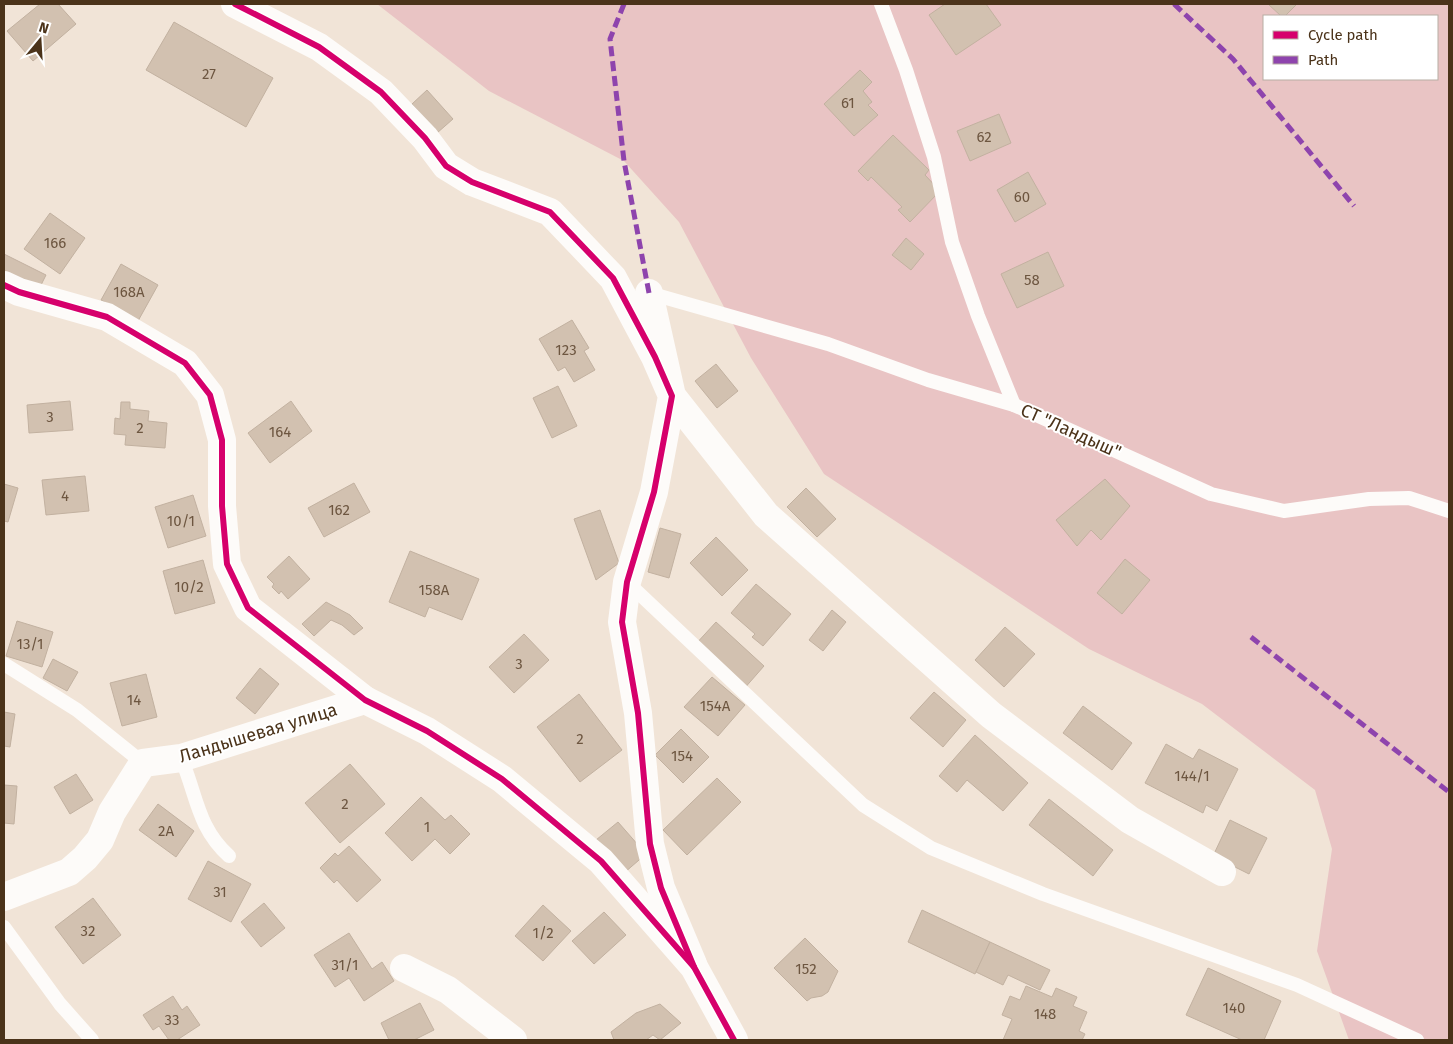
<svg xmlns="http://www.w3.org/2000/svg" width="1453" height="1044" viewBox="0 0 1453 1044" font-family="'Fira Sans',sans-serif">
<rect width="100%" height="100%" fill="#f1e4d7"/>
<path fill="#e9c4c4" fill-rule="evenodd" d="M377 4H1449V1040H1349L1317 951 1332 849 1315 790 1202 704 1089 649 824 474 751 358 679 222 624 161 489 91ZM1264 16H1437V79H1264Z"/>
<g fill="#d2c1b0" stroke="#c2b1a0">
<polygon points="40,4 58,4 76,24 33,61 7,31"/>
<polygon points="945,4 986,4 1001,25 956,55 929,15"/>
<polygon points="1268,4 1297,4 1285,16 1281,16"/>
<polygon points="174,22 273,78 246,127 146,70"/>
<polygon points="860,70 872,82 863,91 872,102 868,105 878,115 854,136 824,104"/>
<polygon points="427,90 453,119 437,133 412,104"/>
<polygon points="999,114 1011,143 970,161 957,131"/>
<polygon points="893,135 929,170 925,175 940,191 910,222 898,210 902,207 871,177 868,181 858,171"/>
<polygon points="1028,172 1046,204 1015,222 997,190"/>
<polygon points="50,213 85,238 60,274 24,249"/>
<polygon points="906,238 924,254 911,270 892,255"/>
<polygon points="1048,252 1064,286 1017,308 1001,274"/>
<polygon points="4,254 46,275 38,291 4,274"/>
<polygon points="121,264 158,285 138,321 101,300"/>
<polygon points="572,320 589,348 584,351 595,370 574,382 565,367 558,371 539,339"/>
<polygon points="716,364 738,391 717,408 695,381"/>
<polygon points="558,386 577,426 552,438 533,398"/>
<polygon points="70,401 73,430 29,433 27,405"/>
<polygon points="291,401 312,431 270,463 248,433"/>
<polygon points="121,402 130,402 130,409 149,411 148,421 167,423 165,448 125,445 126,435 114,434 115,418 120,419"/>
<polygon points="85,476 89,511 46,515 42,480"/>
<polygon points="1105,479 1130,506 1101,540 1091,530 1077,546 1056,520"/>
<polygon points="354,483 370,512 324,537 308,508"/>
<polygon points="4,484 18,488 8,522 4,521"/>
<polygon points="806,488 836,519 817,537 787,507"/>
<polygon points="193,495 206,536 168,548 155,507"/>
<polygon points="600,510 619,563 596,580 574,519"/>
<polygon points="660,528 681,534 669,578 648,572"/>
<polygon points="716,537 748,570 722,596 690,563"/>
<polygon points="410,551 479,579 462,620 429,607 425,617 389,602"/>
<polygon points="289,556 310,579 288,599 281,591 279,594 272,587 274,584 267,577"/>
<polygon points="1125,559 1150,580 1122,614 1097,593"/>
<polygon points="203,560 215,603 175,614 163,571"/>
<polygon points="756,584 791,614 763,646 752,637 755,634 731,613"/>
<polygon points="326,602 350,615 363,628 354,635 342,625 331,620 314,636 302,624"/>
<polygon points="832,610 846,622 823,651 809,640"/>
<polygon points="17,621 53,632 42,667 6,656"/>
<polygon points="716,622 764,666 743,690 694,646"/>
<polygon points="1005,627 1035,654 1004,687 975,660"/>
<polygon points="524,634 549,660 514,693 489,667"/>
<polygon points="53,659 78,672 67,691 43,678"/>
<polygon points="260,668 279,684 255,714 236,698"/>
<polygon points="146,674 157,717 122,726 110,683"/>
<polygon points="712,677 745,705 718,736 684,707"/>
<polygon points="934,692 966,720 943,747 910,718"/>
<polygon points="579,694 622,750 580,782 537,727"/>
<polygon points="1083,706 1132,743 1112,770 1063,733"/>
<polygon points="4,712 15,714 10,747 4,746"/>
<polygon points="681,729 709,757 683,783 655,755"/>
<polygon points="975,735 1028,783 1003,811 967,780 957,792 939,776"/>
<polygon points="1166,744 1193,759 1199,749 1238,769 1217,811 1206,805 1203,813 1145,783"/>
<polygon points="350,764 385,804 340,843 305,803"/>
<polygon points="76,774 93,800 70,814 54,787"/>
<polygon points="717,778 741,802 687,855 663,830"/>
<polygon points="4,785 17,786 14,824 4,823"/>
<polygon points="421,797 445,820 451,815 470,834 450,854 435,839 412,861 385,833"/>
<polygon points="1049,799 1113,850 1093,876 1029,825"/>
<polygon points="158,804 194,831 176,857 139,830"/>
<polygon points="1230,820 1267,838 1249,874 1213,856"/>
<polygon points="618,822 646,854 624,873 596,840"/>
<polygon points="349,846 381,880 357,902 337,880 334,883 320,868 335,853 338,856"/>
<polygon points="208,861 251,884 231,922 188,899"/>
<polygon points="93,898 121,935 83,964 55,927"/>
<polygon points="264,903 285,928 261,947 241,922"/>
<polygon points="543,905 571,931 543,961 515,936"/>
<polygon points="922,910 990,942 975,974 908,942"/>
<polygon points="604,912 626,935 594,964 572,941"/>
<polygon points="349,933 372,969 382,962 394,981 364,1001 349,978 335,987 314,955"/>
<polygon points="805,938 838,971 828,992 822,996 811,998 807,1001 774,968"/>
<polygon points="990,942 1050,970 1040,990 1008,975 1003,985 976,972"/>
<polygon points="1208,968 1281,1001 1264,1040 1242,1040 1186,1015"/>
<polygon points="1026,986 1052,997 1056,988 1077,997 1073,1006 1087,1012 1079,1031 1085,1034 1082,1040 1003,1040 1012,1019 1002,1015 1010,996 1020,1000"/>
<polygon points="173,996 182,1010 187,1006 200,1025 177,1040 169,1040 159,1026 153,1030 143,1015"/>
<polygon points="420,1003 434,1030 414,1040 389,1040 381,1023"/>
<polygon points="660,1004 681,1023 660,1040 653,1035 646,1040 614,1040 611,1032 636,1013"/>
</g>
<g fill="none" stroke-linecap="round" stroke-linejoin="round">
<g stroke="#fdfbf9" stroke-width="14">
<polyline points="881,4 906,70 934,157 952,242 978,316 1014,405"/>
<polyline points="649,293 828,344 928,380 1014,405 1211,494 1284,511 1369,499 1409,498 1449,511"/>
<polyline points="627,582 863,805 931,848 1043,894 1297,985 1417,1040"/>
<polyline points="4,664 77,710 143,763"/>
<path d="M181 758C197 795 197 827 229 856"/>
<polyline points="4,927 60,1004 92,1040"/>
</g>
<g stroke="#fdfbf9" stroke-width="28">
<polyline points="235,4 319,47 381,92 425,138 446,166 472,182 550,212 613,278 655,357 672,396 654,492 627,582 622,622 638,713 650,844 661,888 693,964"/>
<polyline points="649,293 672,396 766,515 991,715 1130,820 1222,872"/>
<polyline points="4,897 69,872 85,858 100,840 112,812 143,763 181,758 365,700"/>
<polyline points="404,968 448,990 513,1040"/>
</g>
<polyline stroke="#fdfbf9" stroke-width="28" points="4,285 19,292 107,317 185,363 210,395 222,440 222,506 227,564 248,608 365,700 427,731 502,779 601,861 694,967 734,1040"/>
<g stroke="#8e44ad" stroke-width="5" stroke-dasharray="10 5" stroke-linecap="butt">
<polyline points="624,4 610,39 624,161 649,293"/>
<polyline points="1174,4 1233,59 1354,206"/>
<polyline points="1251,637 1449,792"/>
</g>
<defs>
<g id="cycleway">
<polyline points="235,4 319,47 381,92 425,138 446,166 472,182 550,212 613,278 655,357 672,396 654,492 627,582 622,622 638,713 650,844 661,888 694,967"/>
<polyline points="4,285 19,292 107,317 185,363 210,395 222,440 222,506 227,564 248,608 365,700 427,731 502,779 601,861 694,967 734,1040"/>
</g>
</defs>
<use href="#cycleway" stroke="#fff" stroke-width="9"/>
<use href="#cycleway" stroke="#d6006c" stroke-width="6"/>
</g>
<g text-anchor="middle" stroke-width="4" stroke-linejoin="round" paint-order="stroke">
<g font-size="15" fill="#6d5640">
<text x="209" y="79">27</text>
<text x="848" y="108">61</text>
<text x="984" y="142">62</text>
<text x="1022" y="202">60</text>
<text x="55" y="248">166</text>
<text x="1032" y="285">58</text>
<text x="129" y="297">168А</text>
<text x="566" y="355">123</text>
<text x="50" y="422">3</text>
<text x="140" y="433">2</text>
<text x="280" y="437">164</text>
<text x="65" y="501">4</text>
<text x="339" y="515">162</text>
<text x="181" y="526">10/1</text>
<text x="189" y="592">10/2</text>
<text x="434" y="595">158А</text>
<text x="30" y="649">13/1</text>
<text x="519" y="669">3</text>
<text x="134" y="705">14</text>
<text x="715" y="711">154А</text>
<text x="580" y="744">2</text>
<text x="682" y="761">154</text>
<text x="1192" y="781">144/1</text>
<text x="345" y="809">2</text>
<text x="427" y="832">1</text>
<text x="166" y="836">2А</text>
<text x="220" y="897">31</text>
<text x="88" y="936">32</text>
<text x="543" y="938">1/2</text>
<text x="345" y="970">31/1</text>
<text x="806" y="974">152</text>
<text x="1234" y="1013">140</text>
<text x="1045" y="1019">148</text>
<text x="172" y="1025">33</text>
</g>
<g font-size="18" fill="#4b331a" stroke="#fff">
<text transform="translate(1071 431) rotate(24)" y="6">СТ "Ландыш"</text>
<text transform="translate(258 733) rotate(-17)" y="6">Ландышевая улица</text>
</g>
</g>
<rect width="1453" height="1044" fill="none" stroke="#4b331a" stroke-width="10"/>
<rect x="1263" y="15" width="175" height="65" fill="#ffffff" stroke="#b7ada3"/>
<rect x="1273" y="31" width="25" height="8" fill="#d6006c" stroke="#b7ada3"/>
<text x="1308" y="40" font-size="15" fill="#4b331a">Cycle path</text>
<rect x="1273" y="56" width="25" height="8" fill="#8e44ad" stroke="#b7ada3"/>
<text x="1308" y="65" font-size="15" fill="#4b331a">Path</text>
<g transform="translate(40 40) rotate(18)" stroke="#ffffff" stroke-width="4" paint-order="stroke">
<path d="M0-4L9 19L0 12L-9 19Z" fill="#4b331a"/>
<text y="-8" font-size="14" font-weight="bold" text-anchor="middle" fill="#4b331a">N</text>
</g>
</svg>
